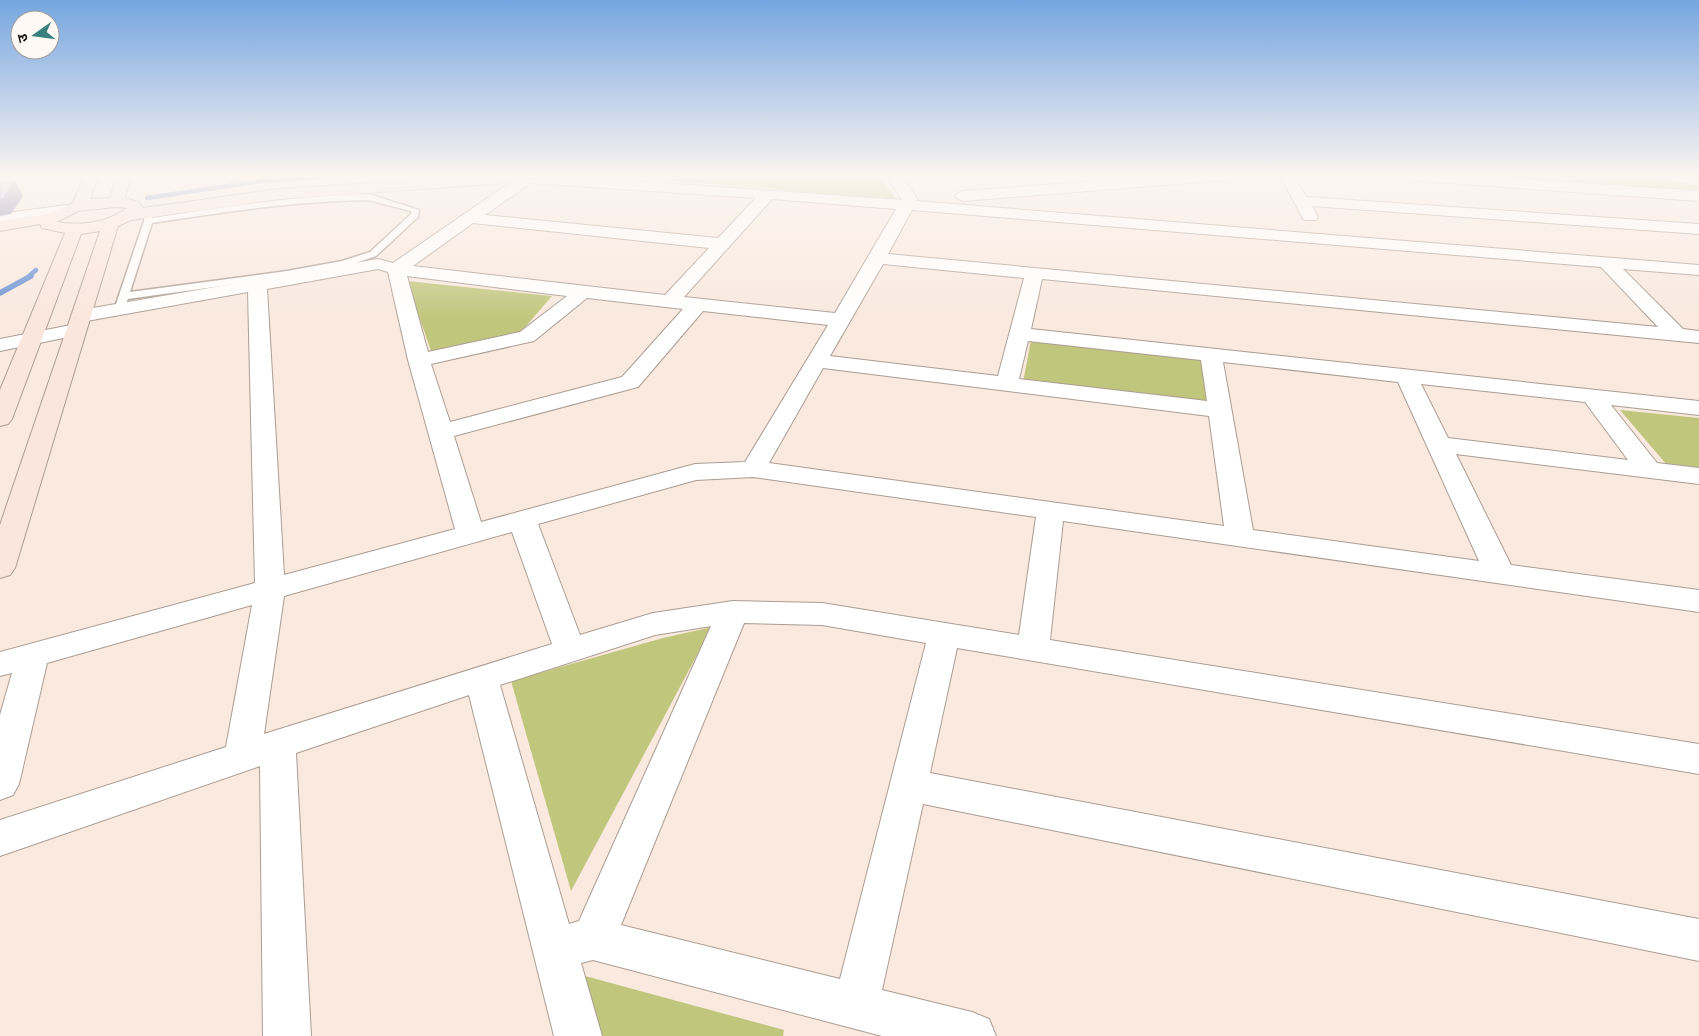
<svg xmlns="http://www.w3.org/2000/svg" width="1699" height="1036" viewBox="0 0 1699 1036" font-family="Commissioner,'Noto Sans Devanagari',sans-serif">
<rect width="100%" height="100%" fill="#f9e9df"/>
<g fill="#c1c67d">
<polygon points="878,175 896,199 612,176 619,175"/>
<polygon points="1432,175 1631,175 1699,185 1699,193"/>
<polygon points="407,281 552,296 521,332 431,351"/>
<polygon points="1031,340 1204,359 1209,405 1023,382"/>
<polygon points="1620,410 1699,418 1699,469 1667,465"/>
<polygon points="712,627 571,891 511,681 663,638"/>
<polygon points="585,976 784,1030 783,1036 602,1036"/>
</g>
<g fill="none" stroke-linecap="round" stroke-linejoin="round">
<g stroke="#6890d3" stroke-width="4.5">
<polyline points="147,198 261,181 346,175"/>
<polyline points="28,277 36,270"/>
</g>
<polyline stroke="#6890d3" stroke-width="5.5" points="0,293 31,276"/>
<defs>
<path id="lane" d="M368 194 419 210 418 217 376 256 347 266 287 277 128 299 125 306 121 307 116 304 144 221 145 210H151L152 218C224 207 295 196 368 194ZM368 200 411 211V214L370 252 342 261 287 271 130 292 152 223C224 212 295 201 368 200Z"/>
<g id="street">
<path d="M521 175H550L902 200 886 175H900L918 199 916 201 1699 265V275L1623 269 1683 329 1699 331V343L1042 279 1031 329 1699 401V415L1611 405 1657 463 1699 468V484L1456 454 1511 565 1699 590V612L1063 521 1050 640 1699 744V774L957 648 930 773 1699 919V961L923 804 882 990 972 1012 989 1019 996 1036H882L593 960 581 963 602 1036H554L469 695 296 753 311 1036H263L260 766 0 856V820L226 747 252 605 47 663 19 784 13 795 0 800V715L12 673 0 676V652L255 583 248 292 81 322 74 320 71 316 74 312 81 310 378 259 393 263ZM531 183 756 198 718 238 485 215ZM772 199 896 209 835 313 684 297ZM912 210 1601 267 1658 327 888 254ZM473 223 709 248 665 295 413 266ZM883 264 1024 278 998 376 830 356ZM378 269 388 272 408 360 455 529 284 575 267 289ZM407 276 567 296 520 332 428 352ZM587 298 683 309 622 377 450 422 431 364 534 341ZM703 311 828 325 745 462 695 464 481 522 454 436 638 387ZM1028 341 1201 360 1207 401 1019 379ZM1223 362 1398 382 1479 561 1253 530ZM823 368 1209 416 1224 526 769 463ZM1421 384 1585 402 1628 460 1448 438ZM753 477 1036 517 1019 635 822 603 733 601 653 613 580 635 538 524 696 480ZM512 532 552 644 264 734 284 596ZM744 623 822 625 926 643 840 979 621 925ZM711 626 579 921 569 924 500 685 655 635Z"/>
<polygon points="1179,175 1245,175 1243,178 1238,179 963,201 958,199 955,196 958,193 963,191"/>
<polygon points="1280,175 1294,175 1306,197 1699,224 1699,234 1312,206 1318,217 1316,220 1304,220 1302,217"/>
<polygon points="1387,175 1459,175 1699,191 1699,201 1394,179 1389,178"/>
<polygon points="66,205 72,207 74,210 72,213 0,224 0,214"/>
<polygon points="76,324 83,326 86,330 83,334 0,351 0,339"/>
</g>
<path id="secondary" d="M85 175H99L90 199 110 198 117 175H131L125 198 138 202 143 208 280 189 498 175H572L570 178 565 179 280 199 131 220 118 226 15 568 10 575 0 578V525L100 231 81 234 12 419 8 424 0 426V390L65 233 42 228 40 224 0 231V221L48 214 73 203ZM116 207 127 208C107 223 81 226 57 222L78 211Z"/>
</defs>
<use href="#lane" stroke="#ab9d93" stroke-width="3"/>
<use href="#street" stroke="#ab9d93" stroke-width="2"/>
<use href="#secondary" stroke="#ab9d93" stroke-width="2"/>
<use href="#lane" fill="#fff" fill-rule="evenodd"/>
<use href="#street" fill="#fff" fill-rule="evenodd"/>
<use href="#secondary" fill="#fae6dc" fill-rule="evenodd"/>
</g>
<polygon fill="#817eaa" points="15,181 23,196 11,214 0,216 0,199"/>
<polygon fill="#b8b4f3" stroke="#817eaa" points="15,181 3,199 0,199 0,183"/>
<linearGradient id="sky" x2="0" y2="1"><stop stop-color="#75a6e0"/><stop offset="0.55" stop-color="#fcf5f1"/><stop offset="1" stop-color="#fcf5f1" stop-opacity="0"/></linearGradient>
<rect width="1699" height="320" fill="url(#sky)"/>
<g transform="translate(35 35) rotate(256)"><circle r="24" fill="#fff9f5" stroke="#a19c98"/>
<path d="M0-4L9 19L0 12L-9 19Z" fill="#38807d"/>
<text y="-8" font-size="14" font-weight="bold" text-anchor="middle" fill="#15100d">उ</text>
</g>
</svg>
